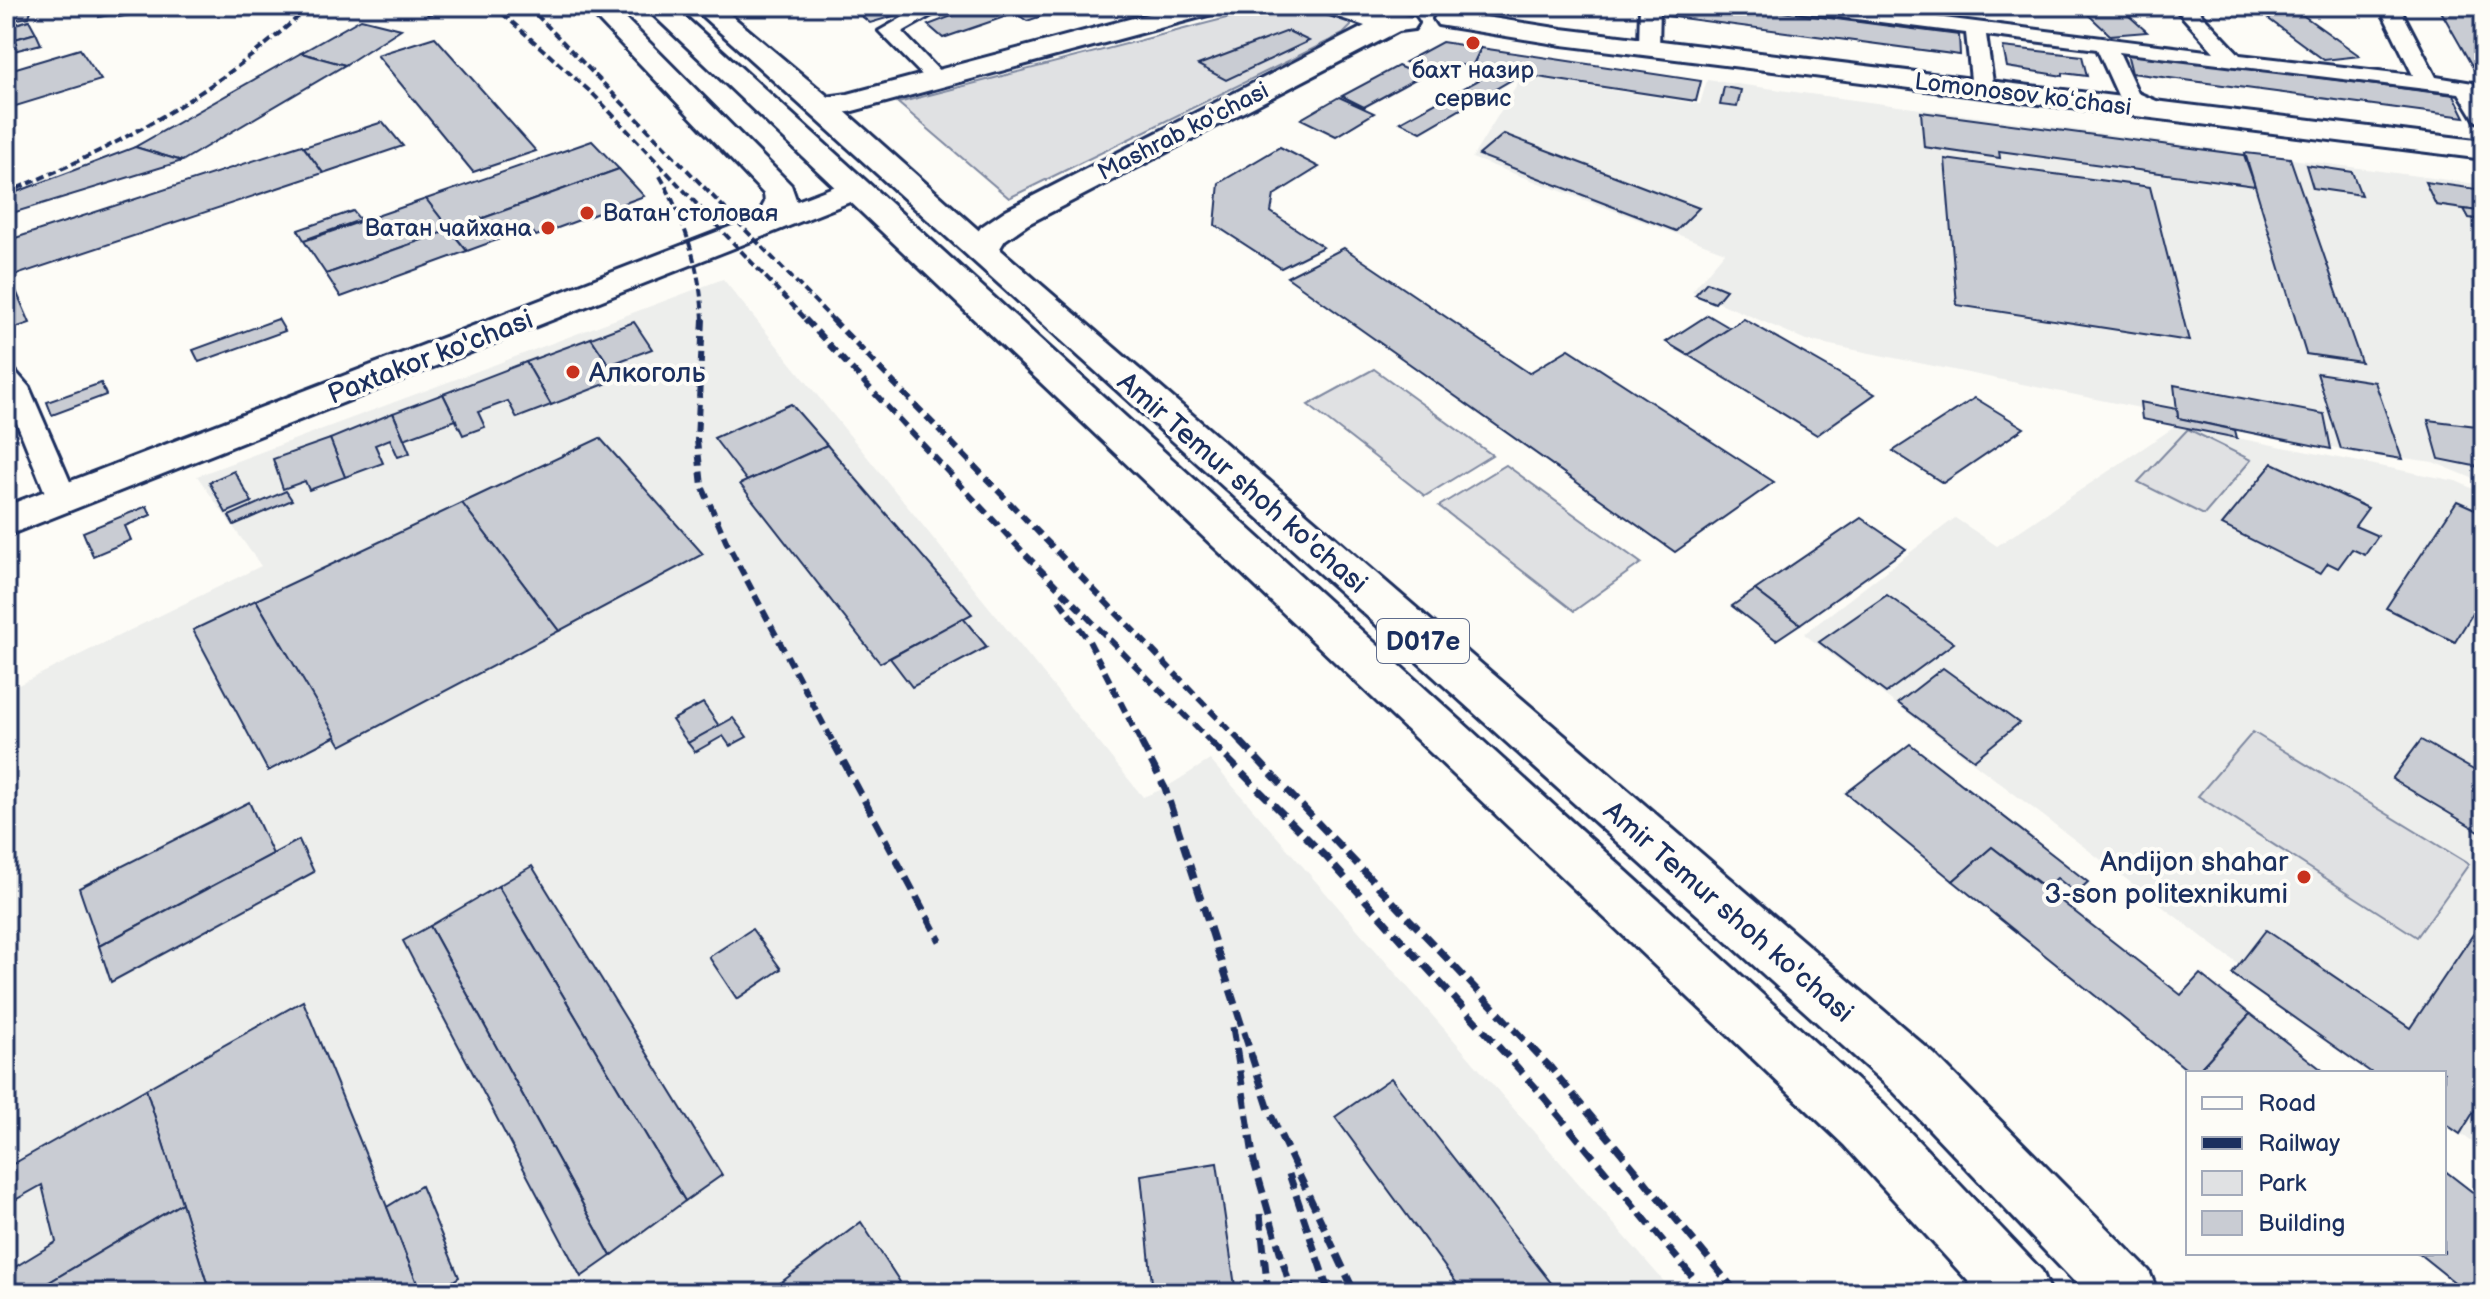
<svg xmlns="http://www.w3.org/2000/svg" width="2490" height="1299" viewBox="0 0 2490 1299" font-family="'Balsamiq Sans',sans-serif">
<rect width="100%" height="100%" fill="#fdfcf7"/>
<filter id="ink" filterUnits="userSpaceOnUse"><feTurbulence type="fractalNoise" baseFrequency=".0125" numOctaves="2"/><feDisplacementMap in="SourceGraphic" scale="16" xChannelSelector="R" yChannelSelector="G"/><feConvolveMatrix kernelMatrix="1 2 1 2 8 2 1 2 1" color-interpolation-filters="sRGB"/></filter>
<g filter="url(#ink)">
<g fill="#edeeec">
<polygon points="1522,76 1700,104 1707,80 2484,185 2484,483 2433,462 2341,449 1806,340 1692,291 1725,252 1472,158"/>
<polygon points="723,279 1143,797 1165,788 1210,760 1674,1293 6,1293 6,691 261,566 197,476"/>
<polygon points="2176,426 2456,481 2484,494 2484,1151 2444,1121 2444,1073 2381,1073 1804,634 1955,518 1997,546"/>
</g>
<g fill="#e0e1e3" stroke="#7e88a0" stroke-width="2">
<polygon points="1273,6 1335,6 1351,19 1351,26 1343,34 1009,198 898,103"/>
<polygon points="1374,369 1492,455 1425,496 1308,405"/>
<polygon points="2188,429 2251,460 2204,515 2138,482"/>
<polygon points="1506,465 1641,563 1574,611 1439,506"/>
<polygon points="2253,732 2469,864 2417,937 2198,796"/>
</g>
<g fill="#c9ccd3" stroke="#1b2f5e" stroke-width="2">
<polygon points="100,6 178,6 119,17 119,13 99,17"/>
<polygon points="422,6 446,6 448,10 428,15"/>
<polygon points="849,6 904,6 910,11 870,23"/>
<polygon points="978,6 1006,6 1016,13 943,38 928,25"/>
<polygon points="1011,6 1072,6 1027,21 1007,7"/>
<polygon points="1668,6 1736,6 1959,35 1960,55 1666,16"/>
<polygon points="1908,6 1949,6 1955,13 1916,15"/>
<polygon points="2079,6 2118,6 2147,32 2110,35"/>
<polygon points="2251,6 2290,6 2360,56 2324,60"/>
<polygon points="2438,6 2478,6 2484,15 2484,87"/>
<polygon points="32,7 29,17 6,21 6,11"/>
<polygon points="361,19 401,29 345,65 301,53"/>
<polygon points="29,20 36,33 6,42 6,27"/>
<polygon points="1288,31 1309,41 1226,80 1198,65"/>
<polygon points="36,33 41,44 6,53 6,46 17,43 15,39"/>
<polygon points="435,37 536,151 473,172 377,55"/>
<polygon points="1442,42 1481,48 1472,67 1456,64 1435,76 1405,62"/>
<polygon points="2003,47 2082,56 2087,76 2063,73 2063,76 2007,67"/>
<polygon points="1481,48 1701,81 1696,101 1472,67"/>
<polygon points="80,49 101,80 6,109 6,71"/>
<polygon points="301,53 345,65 182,161 135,147"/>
<polygon points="2127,53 2454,95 2465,117 2132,73"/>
<polygon points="1398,66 1421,76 1364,107 1342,96"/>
<polygon points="1493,72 1511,80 1482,97 1464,88"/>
<polygon points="1724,87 1741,90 1737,107 1720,105"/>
<polygon points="1458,90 1478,99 1421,132 1400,122"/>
<polygon points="1339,97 1374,113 1336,136 1301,119"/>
<polygon points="1921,112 2244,155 2255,186 1999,151 2000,158 1924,147"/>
<polygon points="383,122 403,146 323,173 304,147"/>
<polygon points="1504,134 1699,208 1676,231 1479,155"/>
<polygon points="592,141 619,169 450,230 426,199"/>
<polygon points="302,145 323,173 10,277 30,323 6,331 6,241"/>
<polygon points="135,147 182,161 6,215 6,196"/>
<polygon points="1280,147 1319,167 1274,195 1271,212 1323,247 1281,268 1215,225 1219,183"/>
<polygon points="2245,153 2290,158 2361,362 2306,354"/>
<polygon points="1945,159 2150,187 2189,341 1957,305"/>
<polygon points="2306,165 2352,172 2361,195 2313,188"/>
<polygon points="619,169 644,196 536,236 530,228 467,251 450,230"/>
<polygon points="2425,182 2484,190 2484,212 2436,205"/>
<polygon points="426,199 450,230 326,274 304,241"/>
<polygon points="2464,209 2484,212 2484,220 2469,218"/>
<polygon points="353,211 360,220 304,240 298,230"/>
<polygon points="450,230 467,251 341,297 326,274"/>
<polygon points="1344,248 1529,373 1569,349 1774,482 1675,552 1287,277"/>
<polygon points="1707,282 1726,290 1715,303 1695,295"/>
<polygon points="1708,315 1730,328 1688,355 1666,342"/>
<polygon points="278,319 285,331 199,362 193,350"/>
<polygon points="1744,319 1875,394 1817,435 1688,355"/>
<polygon points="634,322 652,349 609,365 591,338"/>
<polygon points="591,338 618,379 551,405 526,362"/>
<polygon points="526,362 551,405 517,418 508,401 478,412 485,427 463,435 443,394"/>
<polygon points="2317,373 2375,382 2402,459 2341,449"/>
<polygon points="101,383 106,395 52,415 47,402"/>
<polygon points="2174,385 2324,414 2331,449 2178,418"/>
<polygon points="443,394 456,420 404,439 393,413"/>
<polygon points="1975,398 2024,428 1943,483 1893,451"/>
<polygon points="2140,402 2177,409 2178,418 2235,430 2237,438 2142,419"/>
<polygon points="791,404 827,445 747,481 714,438"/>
<polygon points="393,413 410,453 398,457 390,439 375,445 383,463 345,477 330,439"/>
<polygon points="2428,420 2484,427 2484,468 2439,459"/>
<polygon points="600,438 703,554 559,631 462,503"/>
<polygon points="330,439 345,477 309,490 305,481 283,489 273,459"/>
<polygon points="827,445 972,614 880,663 740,484"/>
<polygon points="2273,463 2368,508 2355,526 2378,536 2365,555 2352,549 2338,568 2328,563 2320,574 2222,525"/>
<polygon points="234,471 252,502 226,513 209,482"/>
<polygon points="286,491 292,500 234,525 229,516"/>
<polygon points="2457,501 2484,513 2484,595 2455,642 2386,608"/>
<polygon points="462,503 559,631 341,746 256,600"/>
<polygon points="147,506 151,515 125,526 131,540 93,556 83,532"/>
<polygon points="1861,518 1906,549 1800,624 1755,590"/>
<polygon points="1755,590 1800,624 1776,640 1732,606"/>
<polygon points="1887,595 1954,643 1886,693 1819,642"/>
<polygon points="256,600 336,736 268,771 193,630"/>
<polygon points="963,618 987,647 912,687 890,658"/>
<polygon points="1943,668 2019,723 1974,760 1898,703"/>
<polygon points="703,703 719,726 688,743 672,720"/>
<polygon points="733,718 747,737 730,746 723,736 695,752 688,743"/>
<polygon points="2421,740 2484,776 2484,834 2392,779"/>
<polygon points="1910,744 2088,882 2076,893 2057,878 2046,888 1992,847 1953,881 1846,793"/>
<polygon points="249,802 273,854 99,946 79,888"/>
<polygon points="299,840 314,872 111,982 99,946"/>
<polygon points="1992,847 2181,995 2200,974 2250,1014 2196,1073 2191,1073 1953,881"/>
<polygon points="532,866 722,1175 685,1201 498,886"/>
<polygon points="498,886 685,1201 611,1256 430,926"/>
<polygon points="2484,918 2484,1095 2460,1134 2444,1123 2444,1073 2372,1073 2232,974 2266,930 2410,1028"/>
<polygon points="430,926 611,1256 581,1277 403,941"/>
<polygon points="752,929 781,969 737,999 709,957"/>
<polygon points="303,1001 387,1207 421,1293 210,1293 146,1089"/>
<polygon points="2250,1014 2326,1073 2196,1073"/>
<polygon points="1391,1078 1559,1293 1464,1293 1335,1117"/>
<polygon points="146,1089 182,1203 31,1293 6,1293 6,1230 15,1267 56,1242 42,1185 6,1205 6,1168"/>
<polygon points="1217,1163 1236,1293 1153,1293 1141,1175"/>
<polygon points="2444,1170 2484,1201 2484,1293 2468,1293 2418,1253 2444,1253"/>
<polygon points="421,1186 459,1277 435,1293 421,1293 387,1207"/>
<polygon points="182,1203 210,1293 31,1293"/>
<polygon points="861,1222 900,1282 886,1293 767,1293"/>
</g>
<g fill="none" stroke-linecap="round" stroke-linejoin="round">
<defs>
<g id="street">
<polygon points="923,6 948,6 902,32 947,79 937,85 930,83 879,31"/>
<polygon points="1640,6 1660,6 1659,48 1656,52 1649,54 1639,48"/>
<polygon points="1792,6 1849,6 2214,52 2173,6 2194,6 2240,55 2413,75 2379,6 2399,6 2436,77 2473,83 2484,99 2484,123 2476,121 2459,93 2119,52 2138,93 2168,106 2171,111 2160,117 2121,102 2097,49 1986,35 1994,89 1983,95 1972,89 1966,33 1802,12"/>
<polygon points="6,368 15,371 29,387 78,500 73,507 63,510 53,507 48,500 6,396"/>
</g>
<g id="secondary">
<polygon points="1178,6 1222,6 1219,12 849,112 821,114 811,111 806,105 811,99 848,94"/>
<polygon points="1320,6 1357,6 1414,17 1418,23 1414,29 1399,31 1028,224 1005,240 994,258 982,261 970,258 965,251 981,227 1006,210 1365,26 1323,12"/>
<polygon points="1448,11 1562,29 2484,141 2484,159 1562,45 1438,25 1434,19 1438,13"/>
<polygon points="854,179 865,182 870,189 865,196 6,536 6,506"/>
</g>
<g id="primary">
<polygon points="585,6 613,6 791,185 797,202 783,228 771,231 759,228 755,221 765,202 764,194"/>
<polygon points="644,6 673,6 1884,1105 2042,1271 2051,1293 1979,1293 1844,1145"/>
<polygon points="691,6 720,6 831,99 994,244 1934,1054 2149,1271 2158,1293 2085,1293 1894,1092"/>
</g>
</defs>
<use href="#street" stroke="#1b2f5e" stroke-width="6"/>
<use href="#secondary" stroke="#1b2f5e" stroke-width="6"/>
<use href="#primary" stroke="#1b2f5e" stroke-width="6"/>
<use href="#street" fill="#fdfcf7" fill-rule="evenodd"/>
<use href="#secondary" fill="#fdfcf7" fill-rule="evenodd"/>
<use href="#primary" fill="#fdfcf7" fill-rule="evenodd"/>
<g stroke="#1b2f5e" stroke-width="4" stroke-dasharray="8 4" stroke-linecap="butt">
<polyline points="494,6 594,95 807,321"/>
<polyline points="528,6 834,321"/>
<path d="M660 176C685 220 701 271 703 321"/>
<path d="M6 193C122 145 217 92 310 6"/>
</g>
<g stroke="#1b2f5e" stroke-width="6" stroke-dasharray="11 6" stroke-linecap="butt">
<polyline points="703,319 697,440 702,486 726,541 834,744"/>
<polyline points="805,319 1023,552 1213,744"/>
<polyline points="832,319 1243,744"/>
<polyline points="1059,600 1089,641 1142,744"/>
</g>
<g stroke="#1b2f5e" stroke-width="7" stroke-dasharray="15 7" stroke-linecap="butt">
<polyline points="833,742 940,941"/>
<polyline points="1141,742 1165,788 1270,1113 1355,1293"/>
<polyline points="1211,742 1326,857 1537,1089 1706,1293"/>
<polyline points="1241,742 1551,1068 1737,1293"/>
<polyline points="1233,1027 1254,1162 1292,1293"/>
<polyline points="1289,1174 1329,1293"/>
<polyline points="1260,1214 1268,1293"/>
</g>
</g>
</g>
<g fill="#c8321e" stroke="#fdfcf7" stroke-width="3">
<circle cx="1473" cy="43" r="8"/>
<circle cx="587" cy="213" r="8"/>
<circle cx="548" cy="228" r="8"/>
<circle cx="573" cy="372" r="8"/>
<circle cx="2304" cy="877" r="8"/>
</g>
<g text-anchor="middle" stroke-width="8" stroke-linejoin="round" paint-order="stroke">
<g font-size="24" fill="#1b2f5e" stroke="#fdfcf7">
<text x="1473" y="78">бахт назир<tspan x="1473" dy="28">сервис</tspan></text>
<text x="603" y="221" text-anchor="start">Ватан столовая</text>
<text x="532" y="236" text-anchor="end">Ватан чайхана</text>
</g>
<g font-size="24" fill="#1b2f5e" stroke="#fdfcf7">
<text transform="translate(2023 94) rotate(7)" y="8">Lomonosov koʻchasi</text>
<text transform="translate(1183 131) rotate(-27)" y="8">Mashrab ko'chasi</text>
</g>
<rect fill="#fdfcf7" stroke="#5f6c8c" stroke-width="2" x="1377" y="619" width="92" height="44" rx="6"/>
<g font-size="26" font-weight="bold" fill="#1b2f5e">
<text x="1423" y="650">D017e</text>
</g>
<g font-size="28" fill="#1b2f5e" stroke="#fdfcf7">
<text transform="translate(430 356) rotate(-21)" y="10">Paxtakor ko'chasi</text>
<text transform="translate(1243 482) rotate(41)" y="10">Amir Temur shoh ko'chasi</text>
<text transform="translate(1729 911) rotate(41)" y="10">Amir Temur shoh ko'chasi</text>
</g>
<g font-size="28" fill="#1b2f5e" stroke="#fdfcf7" text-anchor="start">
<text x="589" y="382">Алкоголь</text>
<text x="2288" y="871" text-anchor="end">Andijon shahar<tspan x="2288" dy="32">3-son politexnikumi</tspan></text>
</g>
</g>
<rect width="2490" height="1299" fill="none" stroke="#fdfcf7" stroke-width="32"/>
<rect x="16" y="16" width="2458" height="1267" fill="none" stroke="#1b2f5e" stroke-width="3" filter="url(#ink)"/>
<rect x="2186" y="1071" width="260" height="184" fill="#fdfcf7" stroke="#a3aaba" stroke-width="2"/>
<rect x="2202" y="1097" width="40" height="12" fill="#fdfcf7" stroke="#a3aaba" stroke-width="2"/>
<text x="2258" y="1111" font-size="24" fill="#1b2f5e">Road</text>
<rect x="2202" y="1137" width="40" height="12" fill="#1b2f5e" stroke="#a3aaba" stroke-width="2"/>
<text x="2258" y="1151" font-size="24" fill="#1b2f5e">Railway</text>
<rect x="2202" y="1171" width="40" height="24" fill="#e0e1e3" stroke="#a3aaba" stroke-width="2"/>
<text x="2258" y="1191" font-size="24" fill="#1b2f5e">Park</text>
<rect x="2202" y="1211" width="40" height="24" fill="#c9ccd3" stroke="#a3aaba" stroke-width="2"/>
<text x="2258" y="1231" font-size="24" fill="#1b2f5e">Building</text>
</svg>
